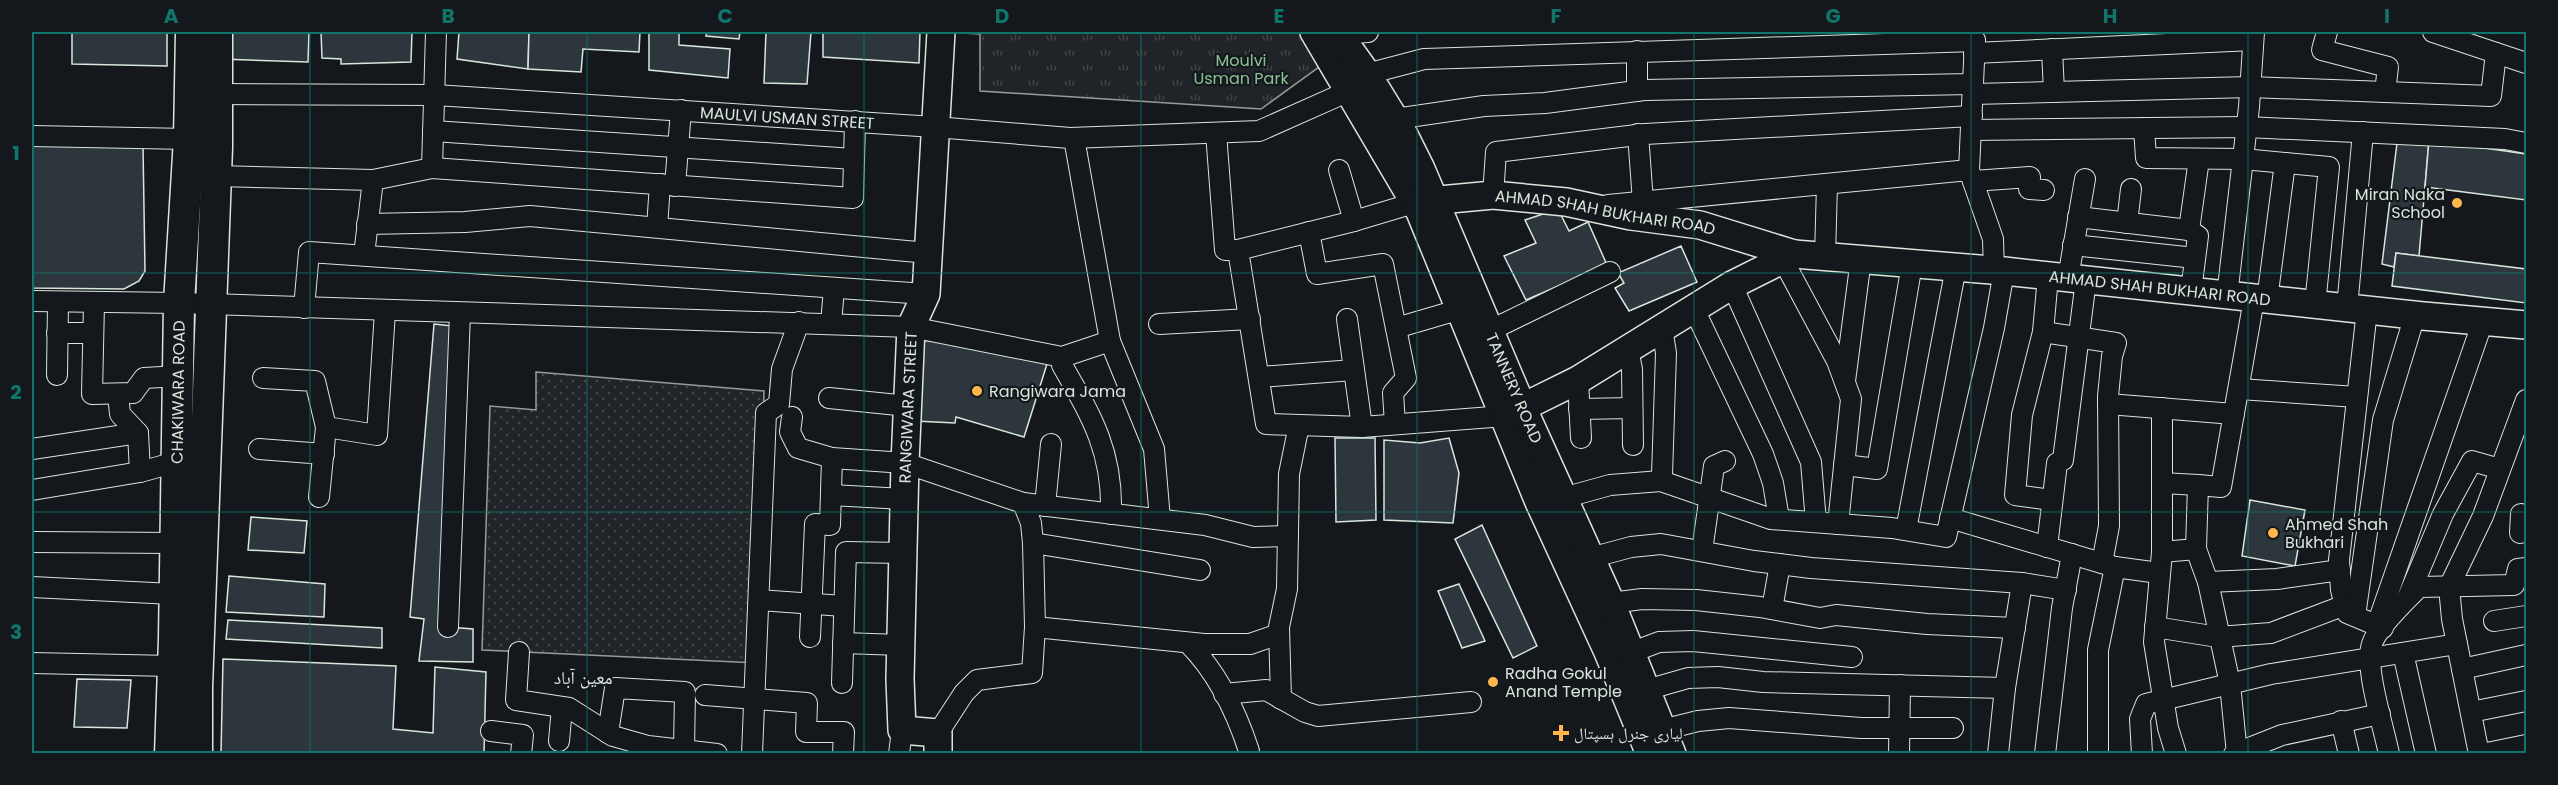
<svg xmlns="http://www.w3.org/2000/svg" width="2558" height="785" viewBox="0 0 2558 785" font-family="Poppins,'Noto Naskh Arabic',sans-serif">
<defs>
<pattern id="grass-dots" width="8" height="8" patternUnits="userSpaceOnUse" patternTransform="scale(1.5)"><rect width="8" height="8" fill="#202428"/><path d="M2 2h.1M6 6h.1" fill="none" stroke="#404447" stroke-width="1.8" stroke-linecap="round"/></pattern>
<pattern id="park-tufts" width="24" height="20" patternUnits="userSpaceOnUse" patternTransform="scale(1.5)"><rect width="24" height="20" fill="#202428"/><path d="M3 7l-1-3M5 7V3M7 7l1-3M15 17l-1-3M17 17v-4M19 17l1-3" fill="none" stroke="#404447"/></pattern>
</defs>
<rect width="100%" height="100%" fill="#14181c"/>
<polygon fill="url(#grass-dots)" stroke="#939e99" stroke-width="1.5" points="536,372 764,391 757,663 482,650 490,406 536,410"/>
<polygon fill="url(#park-tufts)" stroke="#939e99" stroke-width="1.5" points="944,32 1314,32 1330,59 1261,109 980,91 980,34"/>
<g fill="#2c363c" stroke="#d8e6dc" stroke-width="1.5">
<polygon points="72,32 167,32 167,66 72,64"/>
<polygon points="222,32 309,32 308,62 220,59"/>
<polygon points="321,32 412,32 411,62 341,64 341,59 322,58"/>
<polygon points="459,32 529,32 528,69 457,59"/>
<polygon points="529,32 640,32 639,52 583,49 581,72 528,69"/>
<polygon points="649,32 679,32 679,45 730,49 728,78 649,70"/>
<polygon points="707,32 740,32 739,39 706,36"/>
<polygon points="766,32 811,32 807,84 764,83"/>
<polygon points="823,32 920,32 919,63 823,57"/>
<polygon points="2398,135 2429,140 2419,256 2396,253 2394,267 2382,264"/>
<polygon points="2429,140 2526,154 2526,200 2425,187"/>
<polygon points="32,144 143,146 145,271 139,281 124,289 32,288"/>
<polygon points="1558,209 1569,231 1588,222 1607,265 1526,300 1504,256 1536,243 1525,220"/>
<polygon points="1681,246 1697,282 1629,311 1615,288 1624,283 1618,273"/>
<polygon points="2396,253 2526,269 2526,303 2392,286"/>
<polygon points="434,324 452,326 448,627 473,629 473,662 419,661 424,619 410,617"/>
<polygon points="918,340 955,343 1047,364 1024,437 956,417 955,423 915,421"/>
<polygon points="1335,438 1375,438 1376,520 1336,522"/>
<polygon points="1449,438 1459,473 1453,523 1384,520 1384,440 1420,443"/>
<polygon points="2250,500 2305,510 2295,566 2242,556"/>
<polygon points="251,517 307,521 304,553 248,550"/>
<polygon points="1482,525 1537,646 1513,658 1455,539"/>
<polygon points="229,576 325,584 324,617 226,612"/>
<polygon points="1459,584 1485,641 1462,648 1438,591"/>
<polygon points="228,620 382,628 382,648 226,639"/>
<polygon points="223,659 396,666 393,729 433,733 435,667 486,672 484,754 221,754"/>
<polygon points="77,679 131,680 127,728 74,727"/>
</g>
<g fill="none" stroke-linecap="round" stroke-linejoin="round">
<defs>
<g id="street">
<polyline points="2327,32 2322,50 2388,67 2385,92"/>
<polyline points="2433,32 2526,63"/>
<polyline points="1339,34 1368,32"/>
<polyline points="1975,40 1969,170 1993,239 1994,271"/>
<polyline points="2052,49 2054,92"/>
<polyline points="1637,51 1637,91"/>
<polyline points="1974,53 2253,40"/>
<polyline points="1367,74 1424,59 1975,41"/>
<path id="s1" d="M218 94 435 95 935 127 1070 138 1259 131 1349 91"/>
<polyline points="1973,94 2250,87 2491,96 2496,53"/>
<polyline points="1395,119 1484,106 1545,103 1644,90 1973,84"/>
<polyline points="2144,128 2146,158 2243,159 2329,167 2315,305"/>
<polyline points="1971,130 2246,127 2505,139 2526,143"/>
<polyline points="433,131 854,159"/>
<polyline points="1216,133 1225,250 1238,250"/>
<polyline points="1638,134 1643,202"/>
<polyline points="32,136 189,139"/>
<polyline points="1074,138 1110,341 1154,449 1160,519"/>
<polyline points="432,168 436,32"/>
<polyline points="1339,170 1354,221"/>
<polyline points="216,176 373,180 432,168 853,198 855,121"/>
<polyline points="1973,181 2030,177 2029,189 2044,190"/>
<polyline points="675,186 681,110"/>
<polyline points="1493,195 1496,152 1645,134 1972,116"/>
<polyline points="1414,203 1354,221 1238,250 1266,424 1362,427 1505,416"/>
<polyline points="1608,205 1969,170"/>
<polyline points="2078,217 2189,230"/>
<polyline points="2127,223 2131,189"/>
<polyline points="367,224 465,222 530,216 928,253"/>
<polyline points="657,227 660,184"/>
<polyline points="1309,232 1317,274 1383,264 1406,378 1393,393 1395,424"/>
<polyline points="2073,245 2195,258"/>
<polyline points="364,255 373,180"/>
<polyline points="1825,257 1827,184"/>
<polyline points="1783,260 1837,361 1851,399 1838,524"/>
<polyline points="2048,276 2043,332 2022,415 2015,495 2052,500"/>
<polyline points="2068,278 2085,179"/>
<polyline points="1732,285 1811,462 1816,522"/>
<polyline points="2191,291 2198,236 2189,230 2199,159"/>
<polyline points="2227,296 2249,107 2254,32"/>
<polyline points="2267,300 2285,163"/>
<polyline points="32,301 179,303 911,327 1062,357 1110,341"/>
<polyline points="94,303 92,394 133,393 144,378 179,376"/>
<polyline points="304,308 309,252 926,294"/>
<polyline points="2347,308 2363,132"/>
<polyline points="1694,309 1763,454 1773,483 1779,519"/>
<polyline points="2367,310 2339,560 2341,590 2347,613 2383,628"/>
<polyline points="1347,319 1362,427"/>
<polyline points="831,324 834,288"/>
<polyline points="1159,324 1250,319"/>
<polyline points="1396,328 1461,309"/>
<polyline points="1662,328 1666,353 1662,475"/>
<polyline points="1491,330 1610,272"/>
<polyline points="2043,332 2116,343 2112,356 2108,396 2109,526 2102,563"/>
<polyline points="57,333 93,333"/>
<polyline points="1628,350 1632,369 1633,445"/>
<path d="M1062 357V365C1092 417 1113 452 1111 514"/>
<polyline points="57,375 58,302"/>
<polyline points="1259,377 1354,370"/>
<polyline points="263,378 315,381 326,427 377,435 385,311"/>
<polyline points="1578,380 1581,438"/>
<polyline points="1845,381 1861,259"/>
<polyline points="2239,389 2357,397"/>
<polyline points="118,394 120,414 138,433 140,472"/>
<polyline points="829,398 908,406"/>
<polyline points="2108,404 2234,414"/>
<polyline points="2162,408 2162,552 2154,642 2168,728 2176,754"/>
<polyline points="1579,409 1632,408"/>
<polyline points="792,417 790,432 798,448 832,458 905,463 1023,503 1031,523 1033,543 1035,627 1032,673 977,680 964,693 938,733"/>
<polyline points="32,449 138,433"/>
<polyline points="259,449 324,454"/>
<polyline points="1844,465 1877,469 1912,264"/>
<polyline points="2162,483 2198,485"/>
<polyline points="32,490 140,472 176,462"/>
<polyline points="831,495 904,499"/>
<polyline points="319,497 326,427"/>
<polyline points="1563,498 1610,485 1661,481 1771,519 1892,528 1946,537 1994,328 2004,271"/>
<polyline points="1023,503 1205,525 1253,537 1288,536"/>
<polyline points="1045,506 1051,444"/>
<polyline points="2521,514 2520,533 2526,532"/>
<polyline points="1950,518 2115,567 2159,573"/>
<polyline points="1906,530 1956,267"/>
<polyline points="32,542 176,543"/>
<polyline points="1033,543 1200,570"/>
<polyline points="2047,547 2057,463 2063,460 2086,280"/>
<polyline points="2196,549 2208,582 2230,684 2237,754"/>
<polyline points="1702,551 1714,466 1725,461"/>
<polyline points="2162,552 2196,549 2198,485 2221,487 2254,299"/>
<polyline points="1590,558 1631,547 1661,544 1754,561 1811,568 2022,583"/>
<polyline points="2208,582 2277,579 2340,570"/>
<polyline points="32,587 173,594"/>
<polyline points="2408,597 2443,514 2472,461 2500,469"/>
<polyline points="759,600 844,606"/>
<polyline points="1611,603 1642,599 1696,600 1760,607 1820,618 1836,615 1927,624 2015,628"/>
<polyline points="1772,609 1780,564"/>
<polyline points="2355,616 2383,420 2415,315"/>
<polyline points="2494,621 2526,616"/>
<polyline points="2377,625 2483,321"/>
<polyline points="448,627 460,313"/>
<polyline points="1035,627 1204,644 1250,644 1279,634"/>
<polyline points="2155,627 2218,637 2271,633 2345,605"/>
<polyline points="810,637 815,524 830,525 832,458"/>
<polyline points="843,643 901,645"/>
<path d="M1188 643C1217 672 1236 711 1249 751"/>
<polyline points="519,652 516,700 569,708 613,736 648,746 717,754"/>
<polyline points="1630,653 1659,642 1693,641 1852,657"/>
<polyline points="2403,653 2426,754"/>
<polyline points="32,663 172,666"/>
<polyline points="2462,669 2526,655"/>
<polyline points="842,683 846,552 903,553"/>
<polyline points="1646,690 1688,678 1718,677 1763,682 2005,688"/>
<polyline points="1224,694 1266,690 1305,712 1318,716 1471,702"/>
<polyline points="705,695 807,703 806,732 844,732 843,754"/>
<polyline points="1281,699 1279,627 1287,589 1289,474 1299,425"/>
<polyline points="2471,712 2526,701"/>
<polyline points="2341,721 2349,754"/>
<polyline points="1662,730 1698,721 1729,718 1861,728 1953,728"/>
<polyline points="491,731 523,735 521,754"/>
<polyline points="608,733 615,688 685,692 684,750"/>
<polyline points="559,741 562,707"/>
<polyline points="752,754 766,413 779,404 782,369 799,322"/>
<polyline points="899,754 902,730"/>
<polyline points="1899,754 1900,685"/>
<polyline points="1998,754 2005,688 2022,583 2066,590"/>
<polyline points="2045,754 2062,608 2072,554"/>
<polyline points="2098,754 2098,650 2115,567"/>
<polyline points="2142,754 2140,719 2146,704 2271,674 2457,644"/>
<polyline points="2234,754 2282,735 2380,714"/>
<path d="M2389 754C2384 728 2364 667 2372 644 2377 627 2407 600 2419 587L2514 585 2518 569 2526 568"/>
<polyline points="2479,754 2452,619 2449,587 2483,516 2526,400"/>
<polyline points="2482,754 2526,745"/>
</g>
<g id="secondary">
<polyline points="1314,32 1420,212 1539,502 1608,652 1650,754"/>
<path id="s2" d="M1337 32 1367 74 1402 131 1421 169 1523 409 1611 603 1672 754"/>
<path id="s3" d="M1418 202 1493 195 1566 202 1631 216 1700 225 1794 254"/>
<path id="s4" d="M1505 416 1578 380 1732 285 1794 254 2004 271 2423 316 2526 325"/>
<path id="s5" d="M938 754V733L902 730 900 679 905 463 911 327 926 294 941 32"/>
</g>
<g id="primary">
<path id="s6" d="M170 754 174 639 179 303 189 139 191 32"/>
<polyline points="197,754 197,688 217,147 217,32"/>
</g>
</defs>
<use href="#street" stroke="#d8e6dc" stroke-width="22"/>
<use href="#secondary" stroke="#d8e6dc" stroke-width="30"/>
<use href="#primary" stroke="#d8e6dc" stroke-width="33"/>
<use href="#street" stroke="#14181c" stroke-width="20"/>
<use href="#secondary" stroke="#14181c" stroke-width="27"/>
<use href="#primary" stroke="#14181c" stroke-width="30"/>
</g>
<path fill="none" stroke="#0f766e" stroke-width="1.5" stroke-opacity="0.55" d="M310 32V754M587 32V754M864 32V754M1141 32V754M1417 32V754M1694 32V754M1971 32V754M2248 32V754M32 273H2526M32 512H2526"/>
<g fill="#ffb74d" stroke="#14181c" stroke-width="2">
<circle cx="2457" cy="203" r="6"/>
<circle cx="977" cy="391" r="6"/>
<circle cx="2273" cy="533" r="6"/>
<circle cx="1493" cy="682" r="6"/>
<path d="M1558 724h6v6h6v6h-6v6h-6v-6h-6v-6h6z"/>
</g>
<g text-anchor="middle" stroke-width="4.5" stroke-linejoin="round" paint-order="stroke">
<g font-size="16" fill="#8ac095" stroke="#14181c">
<text x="1241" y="66">Moulvi<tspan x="1241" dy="18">Usman Park</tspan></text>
</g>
<g font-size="16" fill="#d8e6dc" stroke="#14181c">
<text dy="6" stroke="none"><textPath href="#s1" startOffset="570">MAULVI USMAN STREET</textPath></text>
<text dy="6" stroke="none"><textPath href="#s3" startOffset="189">AHMAD SHAH BUKHARI ROAD</textPath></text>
<text dy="6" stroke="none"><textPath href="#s4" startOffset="699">AHMAD SHAH BUKHARI ROAD</textPath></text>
<text dy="6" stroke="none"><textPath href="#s2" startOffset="399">TANNERY ROAD</textPath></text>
<text dy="6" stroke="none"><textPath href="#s6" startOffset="362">CHAKIWARA ROAD</textPath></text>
<text dy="6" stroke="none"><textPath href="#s5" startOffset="380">RANGIWARA STREET</textPath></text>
</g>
<g font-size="16" fill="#d8e6dc" stroke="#14181c" text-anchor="start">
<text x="2445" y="200" text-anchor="end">Miran Naka<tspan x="2445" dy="18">School</tspan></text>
<text x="989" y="397">Rangiwara Jama</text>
<text x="2285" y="530">Ahmed Shah<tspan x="2285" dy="18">Bukhari</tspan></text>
<text x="1505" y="679">Radha Gokul<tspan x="1505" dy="18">Anand Temple</tspan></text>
<text x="1574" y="739">لیاری جنرل ہسپتال</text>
</g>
<g font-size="18" fill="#d8e6dc" stroke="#14181c">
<text x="583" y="684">معین آباد</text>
</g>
</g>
<rect width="2558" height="785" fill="none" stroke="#14181c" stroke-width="66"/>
<rect x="33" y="33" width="2492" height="719" fill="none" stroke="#0f766e" stroke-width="2"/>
<g font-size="20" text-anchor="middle" font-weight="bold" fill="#0f766e">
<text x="171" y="23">A</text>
<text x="448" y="23">B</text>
<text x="725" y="23">C</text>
<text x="1002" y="23">D</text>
<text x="1279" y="23">E</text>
<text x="1556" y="23">F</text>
<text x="1833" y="23">G</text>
<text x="2110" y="23">H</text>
<text x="2387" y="23">I</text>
<text x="16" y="160">1</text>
<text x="16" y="399">2</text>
<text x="16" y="639">3</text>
</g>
</svg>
